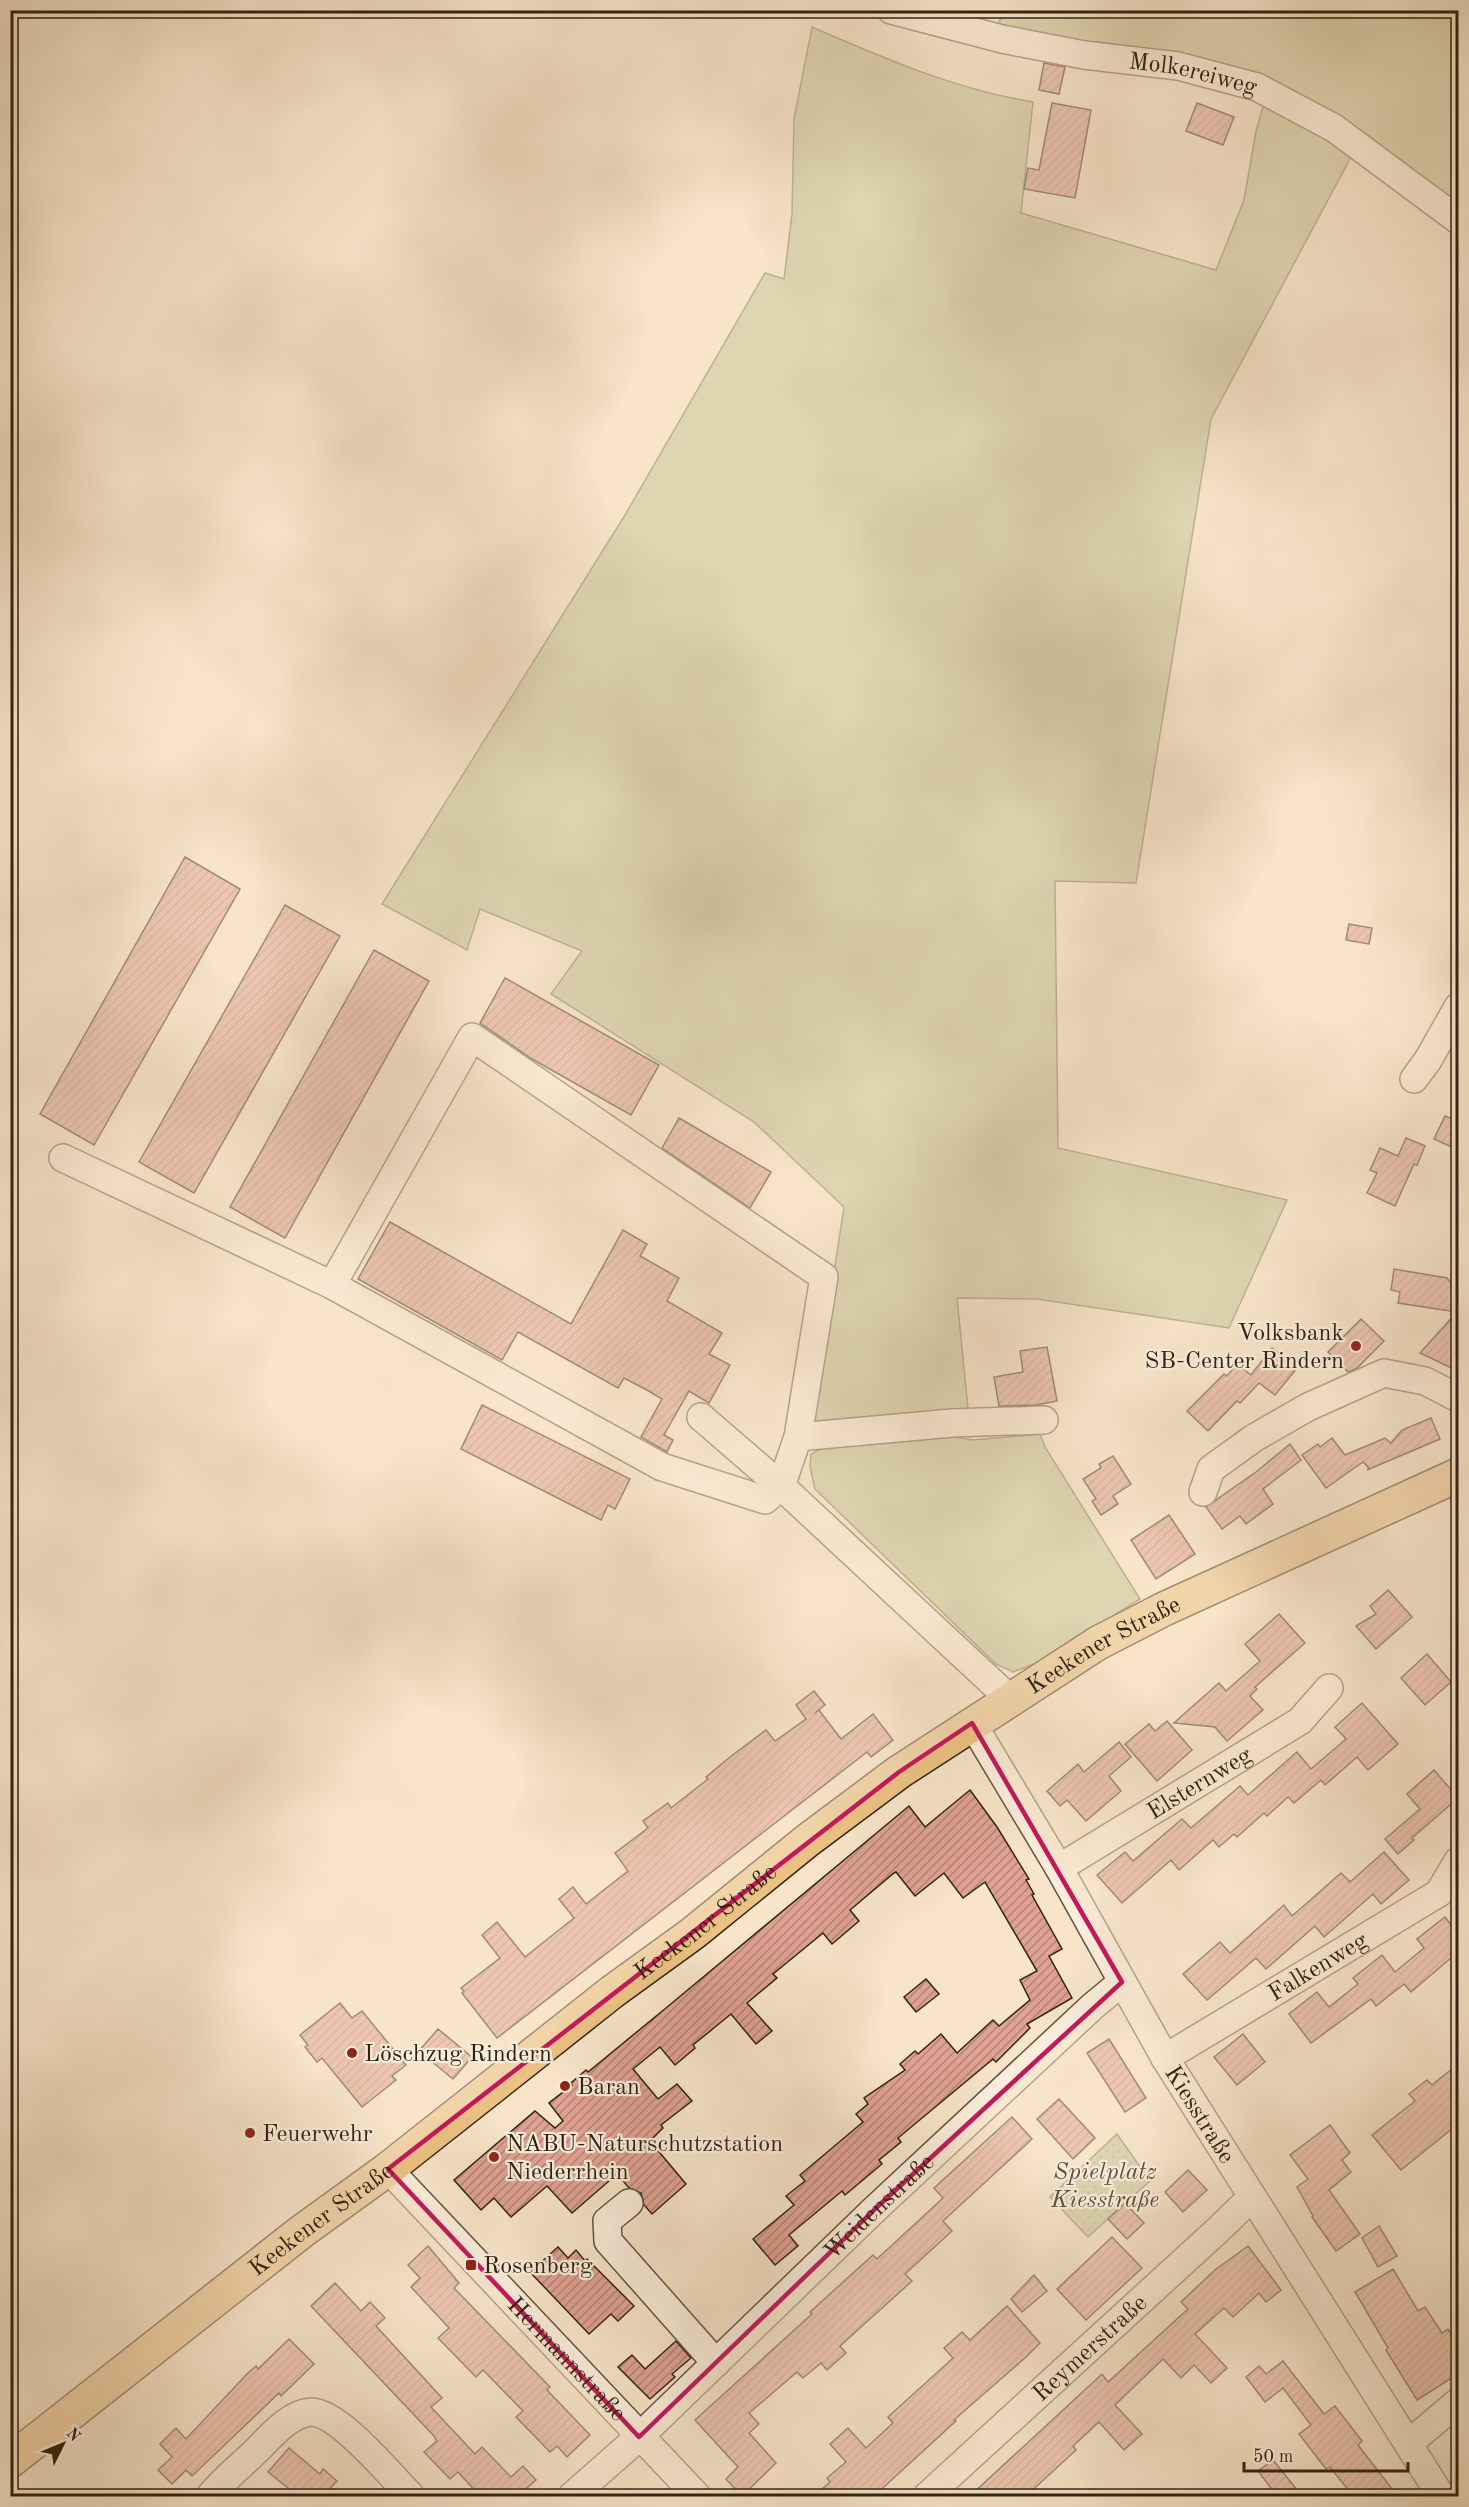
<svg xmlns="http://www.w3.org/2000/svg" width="1469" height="2507" viewBox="0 0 1469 2507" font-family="'Old Standard TT',serif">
<defs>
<pattern id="park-dots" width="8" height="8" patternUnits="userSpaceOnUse" patternTransform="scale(1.5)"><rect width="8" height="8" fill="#bfc495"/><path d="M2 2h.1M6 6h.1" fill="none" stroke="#a4a87f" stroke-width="1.8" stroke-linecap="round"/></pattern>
<pattern id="building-hatch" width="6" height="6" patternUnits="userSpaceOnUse" patternTransform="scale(1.5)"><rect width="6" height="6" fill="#dfa192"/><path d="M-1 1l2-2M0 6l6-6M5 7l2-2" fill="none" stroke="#b58376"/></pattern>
</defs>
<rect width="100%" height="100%" fill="#f7e4c9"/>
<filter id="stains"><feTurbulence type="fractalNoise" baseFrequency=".00333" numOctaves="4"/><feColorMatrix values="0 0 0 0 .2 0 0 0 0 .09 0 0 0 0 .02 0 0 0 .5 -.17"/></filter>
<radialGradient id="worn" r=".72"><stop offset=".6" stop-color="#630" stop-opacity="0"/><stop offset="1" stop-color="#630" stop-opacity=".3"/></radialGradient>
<g fill="#bfc495" stroke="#787454" stroke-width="1.5">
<polygon points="1008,10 1458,11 1458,211 1429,189 1371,137 1308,100 1181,54 1099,42 1054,40 1003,30 999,21"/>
<path d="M812 27C883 58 957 90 1033 102L1021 213 1216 270 1244 200 1256 131 1265 100 1352 155 1211 419 1136 883 1055 881 1058 1148 1287 1200 1229 1328 1037 1299 957 1298 969 1418 811 1424 844 1207 754 1122 551 994 582 951 480 909 467 950 382 904 625 515 765 273 784 279 792 214 794 119Z"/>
<polygon points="923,1432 973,1440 1040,1434 1045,1447 1140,1599 1039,1662 1013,1672 996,1664 815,1489 810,1467 811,1454 838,1440"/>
</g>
<polygon fill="url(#park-dots)" stroke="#787454" stroke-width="1.5" points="1117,2134 1150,2181 1088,2237 1050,2197"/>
<g fill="url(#building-hatch)" stroke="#302312" stroke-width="1.5">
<polygon points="1044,63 1065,67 1059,94 1039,90"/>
<polygon points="1052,103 1091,110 1075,198 1024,189 1028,168 1039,170"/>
<polygon points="1197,103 1234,117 1223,145 1186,131"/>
<polygon points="185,857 240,889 94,1145 40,1114"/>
<polygon points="285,905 340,936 194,1193 139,1162"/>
<polygon points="1349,924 1372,928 1369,944 1346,940"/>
<polygon points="374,950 429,981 285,1238 230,1207"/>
<polygon points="505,978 659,1065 631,1115 532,1059 480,1023"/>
<polygon points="1445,1116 1458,1121 1458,1150 1434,1139"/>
<polygon points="679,1118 771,1172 750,1208 662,1148"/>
<polygon points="1406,1138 1425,1146 1417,1165 1414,1164 1395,1206 1367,1193 1377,1173 1370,1170 1380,1148 1398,1156"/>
<polygon points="390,1222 571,1324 623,1230 647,1244 640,1256 679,1278 667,1301 722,1333 709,1354 730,1365 709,1403 689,1391 664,1435 673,1440 667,1452 641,1437 662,1399 647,1390 624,1378 618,1388 518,1332 502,1360 358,1279"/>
<polygon points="1394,1269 1447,1278 1458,1292 1458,1371 1420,1353 1457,1312 1398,1303 1400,1292 1391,1290"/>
<polygon points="1361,1319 1384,1341 1357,1368 1348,1372 1328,1352"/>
<polygon points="1047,1347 1057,1401 1036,1405 999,1406 994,1377 1023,1372 1020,1351"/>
<polygon points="1272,1348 1297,1368 1275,1395 1259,1383 1240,1403 1237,1401 1208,1431 1187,1411 1224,1374 1227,1376 1237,1364 1251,1375"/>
<polygon points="482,1405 630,1479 615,1509 608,1505 601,1520 461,1449"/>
<polygon points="1431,1418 1440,1439 1367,1470 1369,1468 1363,1462 1326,1488 1302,1455 1318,1444 1320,1447 1332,1438 1345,1455 1385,1438 1391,1443 1402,1430"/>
<polygon points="1290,1444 1301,1460 1263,1489 1273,1504 1246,1524 1240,1516 1222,1529 1206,1507 1256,1472"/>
<polygon points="1113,1456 1131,1484 1113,1496 1118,1504 1101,1515 1092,1501 1096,1499 1083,1479 1101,1468 1099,1464"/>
<polygon points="1169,1515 1195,1554 1156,1579 1131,1540"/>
<polygon points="1388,1590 1412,1617 1376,1649 1356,1626 1376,1614 1370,1606"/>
<polygon points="1279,1614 1305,1643 1255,1687 1257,1689 1250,1696 1263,1710 1227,1741 1215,1727 1174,1723 1219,1683 1226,1691 1260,1661 1245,1644"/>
<polygon points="1427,1654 1451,1682 1425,1705 1401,1678"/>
<polygon points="814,1691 825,1705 815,1713 819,1710 841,1739 873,1714 893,1740 871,1757 867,1752 497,2038 462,1993 464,1991 461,1988 500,1958 482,1935 497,1922 525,1957 574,1918 559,1899 573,1887 586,1904 628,1871 615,1853 648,1828 643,1821 668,1803 671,1808 708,1779 706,1777 730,1757 766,1730 775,1741 806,1719 796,1705"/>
<polygon points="1362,1703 1398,1744 1368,1770 1357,1757 1325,1785 1321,1780 1294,1803 1288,1797 1267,1816 1264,1813 1237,1837 1234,1834 1219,1847 1213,1840 1179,1870 1171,1860 1122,1903 1097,1875 1125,1852 1133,1861 1182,1819 1191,1828 1240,1786 1248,1795 1297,1752 1311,1769 1346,1739 1335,1727"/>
<polygon points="1167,1721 1192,1750 1157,1781 1125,1744 1149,1724 1155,1731"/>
<polygon points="1119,1742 1131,1757 1109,1776 1121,1791 1086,1821 1067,1800 1060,1806 1047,1791 1078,1764 1084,1772"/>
<polygon points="1434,1770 1458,1798 1412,1838 1414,1840 1398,1854 1385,1839 1420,1809 1407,1794"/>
<polygon points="970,1790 997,1827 1029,1879 1026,1880 1034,1894 1032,1895 1062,1949 1049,1956 1072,1998 1027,2024 1030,2028 996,2062 993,2059 898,2138 901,2142 879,2160 882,2164 845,2195 842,2191 789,2235 798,2246 775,2265 753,2239 794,2205 786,2196 805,2181 800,2175 863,2122 856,2114 868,2104 864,2098 905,2070 900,2064 915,2051 918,2054 941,2034 957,2053 993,2020 999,2026 1030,2000 1020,1980 1037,1971 985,1882 963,1898 944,1873 915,1896 896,1872 894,1873 850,1910 859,1921 832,1944 823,1933 773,1974 777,1978 747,2003 772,2031 756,2044 731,2014 693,2045 695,2048 675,2065 660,2047 633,2069 658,2099 677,2084 692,2101 661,2125 663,2128 650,2141 686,2184 652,2214 644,2205 641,2193 629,2188 617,2174 572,2213 547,2186 511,2217 494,2198 481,2210 454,2180 535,2111 555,2128 563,2121 549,2103 572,2085 571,2083 586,2070 588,2072 666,2008 909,1806 925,1827"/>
<polygon points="1384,1852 1409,1880 1381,1904 1373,1894 1324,1937 1315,1926 1266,1969 1256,1958 1207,2000 1183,1974 1220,1942 1230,1953 1284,1905 1292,1916 1341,1873 1350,1882"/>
<polygon points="1445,1917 1458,1934 1458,1952 1411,1992 1404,1984 1376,2006 1371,1999 1311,2043 1289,2014 1317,1992 1329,2007 1358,1984 1353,1978 1382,1955 1395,1972 1424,1948 1417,1939"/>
<polygon points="926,1979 939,1994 916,2012 904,1997"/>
<polygon points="340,2003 352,2018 362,2011 406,2065 392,2076 396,2080 362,2107 322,2058 317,2062 305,2047 308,2045 300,2035"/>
<polygon points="438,2029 472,2057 453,2079 419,2051"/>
<polygon points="1243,2034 1265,2062 1237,2085 1214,2057"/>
<polygon points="1109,2039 1146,2098 1125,2112 1087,2053"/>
<polygon points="1458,2064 1458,2124 1401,2170 1372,2135 1415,2101 1409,2094 1427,2080 1432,2085"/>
<polygon points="1059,2099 1095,2138 1073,2159 1037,2119"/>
<polygon points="1012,2117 1032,2139 943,2221 952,2231 905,2274 912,2281 840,2346 846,2353 827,2370 821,2363 803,2378 797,2372 749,2413 759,2424 749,2433 776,2463 742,2496 726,2479 738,2467 695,2420 812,2314 810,2312 873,2255 877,2259 943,2198 934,2188"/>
<polygon points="1330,2125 1350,2153 1342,2160 1351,2172 1329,2190 1360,2234 1336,2251 1312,2217 1313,2216 1297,2187 1308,2179 1290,2155"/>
<polygon points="1188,2170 1207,2190 1183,2212 1165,2192"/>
<polygon points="1125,2203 1144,2223 1127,2239 1108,2219"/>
<polygon points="1379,2226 1397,2256 1378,2267 1362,2238"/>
<polygon points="1112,2237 1142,2268 1086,2320 1057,2289"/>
<polygon points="428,2246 459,2283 454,2288 550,2387 547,2390 590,2435 567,2457 557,2446 550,2452 516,2417 523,2411 483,2370 476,2377 438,2338 449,2328 411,2287 420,2278 408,2265"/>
<polygon points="1248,2246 1281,2290 1266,2302 1259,2293 1233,2317 1224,2308 1195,2334 1227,2368 1211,2383 1194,2365 1181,2378 1163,2359 1115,2405 1142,2434 1124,2450 1099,2422 1073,2446 1076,2450 1026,2496 970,2496 1102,2374 1108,2382 1188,2309 1181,2302 1215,2270"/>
<polygon points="558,2247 568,2258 576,2250 585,2261 587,2259 634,2306 618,2321 611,2314 589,2334 530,2272"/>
<polygon points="1393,2269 1418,2311 1425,2307 1442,2333 1448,2329 1458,2346 1458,2374 1417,2400 1386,2350 1388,2348 1355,2292"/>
<polygon points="1034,2275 1047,2291 1022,2312 1011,2299"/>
<polygon points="335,2283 361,2311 370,2302 385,2318 376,2326 442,2398 431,2407 475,2454 482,2447 511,2477 523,2466 536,2480 518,2496 480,2496 458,2472 450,2479 424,2452 437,2441 434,2436 311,2306"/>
<polygon points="1007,2306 1040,2343 1025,2358 954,2420 956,2421 874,2496 814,2496 830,2482 827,2478 846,2462 830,2444 848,2428 866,2448 893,2423 888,2417 953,2358 944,2348 962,2332 970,2340"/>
<polygon points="289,2339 314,2364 281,2396 279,2393 192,2476 186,2470 172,2484 158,2470 172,2457 160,2444 176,2428 186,2439 247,2374 256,2366 258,2369"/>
<polygon points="676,2341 691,2358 672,2374 675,2377 650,2399 618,2367 632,2355 645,2369"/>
<polygon points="1283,2361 1324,2414 1335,2406 1362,2441 1358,2445 1393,2490 1384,2496 1353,2496 1330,2467 1326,2469 1299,2434 1311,2425 1283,2388 1265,2402 1246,2377 1259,2366 1266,2374"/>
<polygon points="289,2448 320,2474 323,2469 337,2481 323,2496 298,2496 268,2472"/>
<polygon points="1273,2460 1302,2496 1277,2496 1258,2471"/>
</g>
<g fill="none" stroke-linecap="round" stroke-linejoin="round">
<defs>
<g id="minor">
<path id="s1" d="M891 10 1002 39 1084 55 1178 66 1257 87 1334 128 1458 220"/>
<polyline points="1414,1079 1428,1060 1458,1007"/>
<polyline points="63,1158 332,1285"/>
<polyline points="701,1417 781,1486 1010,1699"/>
<polyline points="798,1437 824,1277 472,1037 332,1285 662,1467 765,1500 781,1486 798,1437 952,1423 1044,1420"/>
<polyline points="1203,1492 1211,1469 1254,1438 1308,1407 1384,1373 1425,1381 1458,1398"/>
<path id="s2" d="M972 1723 1059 1868 1165 2058 1441 2496"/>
<path id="s3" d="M1059 1868 1300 1721 1329 1688"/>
<path id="s4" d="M1165 2058 1439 1893 1458 1861"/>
<path id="s5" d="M388 2169 697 2496"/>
<polyline points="629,2203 607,2221 608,2241 716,2363"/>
<polyline points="1408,2444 1458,2402"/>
<path d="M210 2496C224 2479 243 2464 259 2448 272 2435 291 2413 311 2412 339 2412 391 2476 411 2496"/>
<path id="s6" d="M572 2496 639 2437 875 2209 1093 2006 1122 1982"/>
<path id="s7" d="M927 2496 1219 2229 1252 2197"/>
</g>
<g id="major">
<path id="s8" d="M10 2461 301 2232 388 2169 612 1992 692 1934 808 1840 899 1772 1098 1643 1164 1609 1458 1475"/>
</g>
</defs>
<use href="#minor" stroke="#625340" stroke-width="30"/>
<use href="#major" stroke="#302312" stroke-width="36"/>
<use href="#minor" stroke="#faeddc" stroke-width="27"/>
<use href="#major" stroke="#ecc284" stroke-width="33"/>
</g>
<path d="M0 0H1469V2507H0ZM972 1723 1122 1982 875 2209 639 2437 388 2169 899 1772Z" fill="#f7e4c9" fill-opacity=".55" fill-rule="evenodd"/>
<path fill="none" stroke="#c2185b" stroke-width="4.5" stroke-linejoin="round" d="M972 1723 1122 1982 875 2209 639 2437 388 2169 899 1772Z"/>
<g fill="#8f2418" stroke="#faeddc" stroke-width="2">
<circle cx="1356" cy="1346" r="6"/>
<circle cx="352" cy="2053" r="6"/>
<circle cx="565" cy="2086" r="6"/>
<circle cx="250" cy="2133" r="6"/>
<circle cx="494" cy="2157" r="6"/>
<rect x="465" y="2259" width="12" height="12" rx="3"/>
</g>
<g text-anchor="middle" stroke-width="4.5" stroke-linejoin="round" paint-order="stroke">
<g font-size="24" fill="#302312" stroke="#faeddc">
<text dy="8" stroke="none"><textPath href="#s1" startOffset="309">Molkereiweg</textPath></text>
<text dy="8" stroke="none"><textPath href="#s8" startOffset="1366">Keekener Straße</textPath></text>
<text dy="8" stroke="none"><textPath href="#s3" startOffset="164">Elsternweg</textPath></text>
<text dy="8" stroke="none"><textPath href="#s8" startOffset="880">Keekener Straße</textPath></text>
<text dy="8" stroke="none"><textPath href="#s4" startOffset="178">Falkenweg</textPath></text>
<text dy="8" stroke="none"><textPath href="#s2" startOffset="453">Kiesstraße</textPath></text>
<text dy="8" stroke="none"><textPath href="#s6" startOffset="422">Weidenstraße</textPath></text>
<text dy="8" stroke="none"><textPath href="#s8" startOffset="394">Keekener Straße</textPath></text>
<text dy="8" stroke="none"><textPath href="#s7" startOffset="220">Reymerstraße</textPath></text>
<text dy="8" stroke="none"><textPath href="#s5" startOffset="261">Hermannstraße</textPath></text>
</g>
<g font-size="24" fill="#302312" stroke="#faeddc" text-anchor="start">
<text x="1344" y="1340" text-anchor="end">Volksbank<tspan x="1344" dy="28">SB-Center Rindern</tspan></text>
<text x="364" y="2061">Löschzug Rindern</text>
<text x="577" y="2094">Baran</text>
<text x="262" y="2141">Feuerwehr</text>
<text x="506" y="2151">NABU-Naturschutzstation<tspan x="506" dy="28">Niederrhein</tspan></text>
<text x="483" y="2273">Rosenberg</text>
</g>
<g font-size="24" font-style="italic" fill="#5b5339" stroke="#faeddc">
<text x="1105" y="2179">Spielplatz<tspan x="1105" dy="28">Kiesstraße</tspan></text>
</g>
</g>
<rect width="1469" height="2507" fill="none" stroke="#f7e4c9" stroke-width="36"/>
<rect x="12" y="12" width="1445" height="2483" fill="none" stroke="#302312" stroke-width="3"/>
<rect x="18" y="18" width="1433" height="2471" fill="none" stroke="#302312" stroke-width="1.5"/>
<g transform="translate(63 2444) rotate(47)" stroke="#faeddc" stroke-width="4.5" paint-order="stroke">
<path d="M0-4.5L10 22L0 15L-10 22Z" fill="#302312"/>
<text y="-9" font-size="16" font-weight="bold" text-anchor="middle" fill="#302312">N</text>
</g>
<path d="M1244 2462v9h164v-9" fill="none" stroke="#302312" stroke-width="3"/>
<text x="1253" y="2462" font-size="18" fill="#302312" stroke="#faeddc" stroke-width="4.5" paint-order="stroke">50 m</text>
<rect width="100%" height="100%" filter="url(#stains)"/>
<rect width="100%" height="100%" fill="url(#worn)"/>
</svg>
